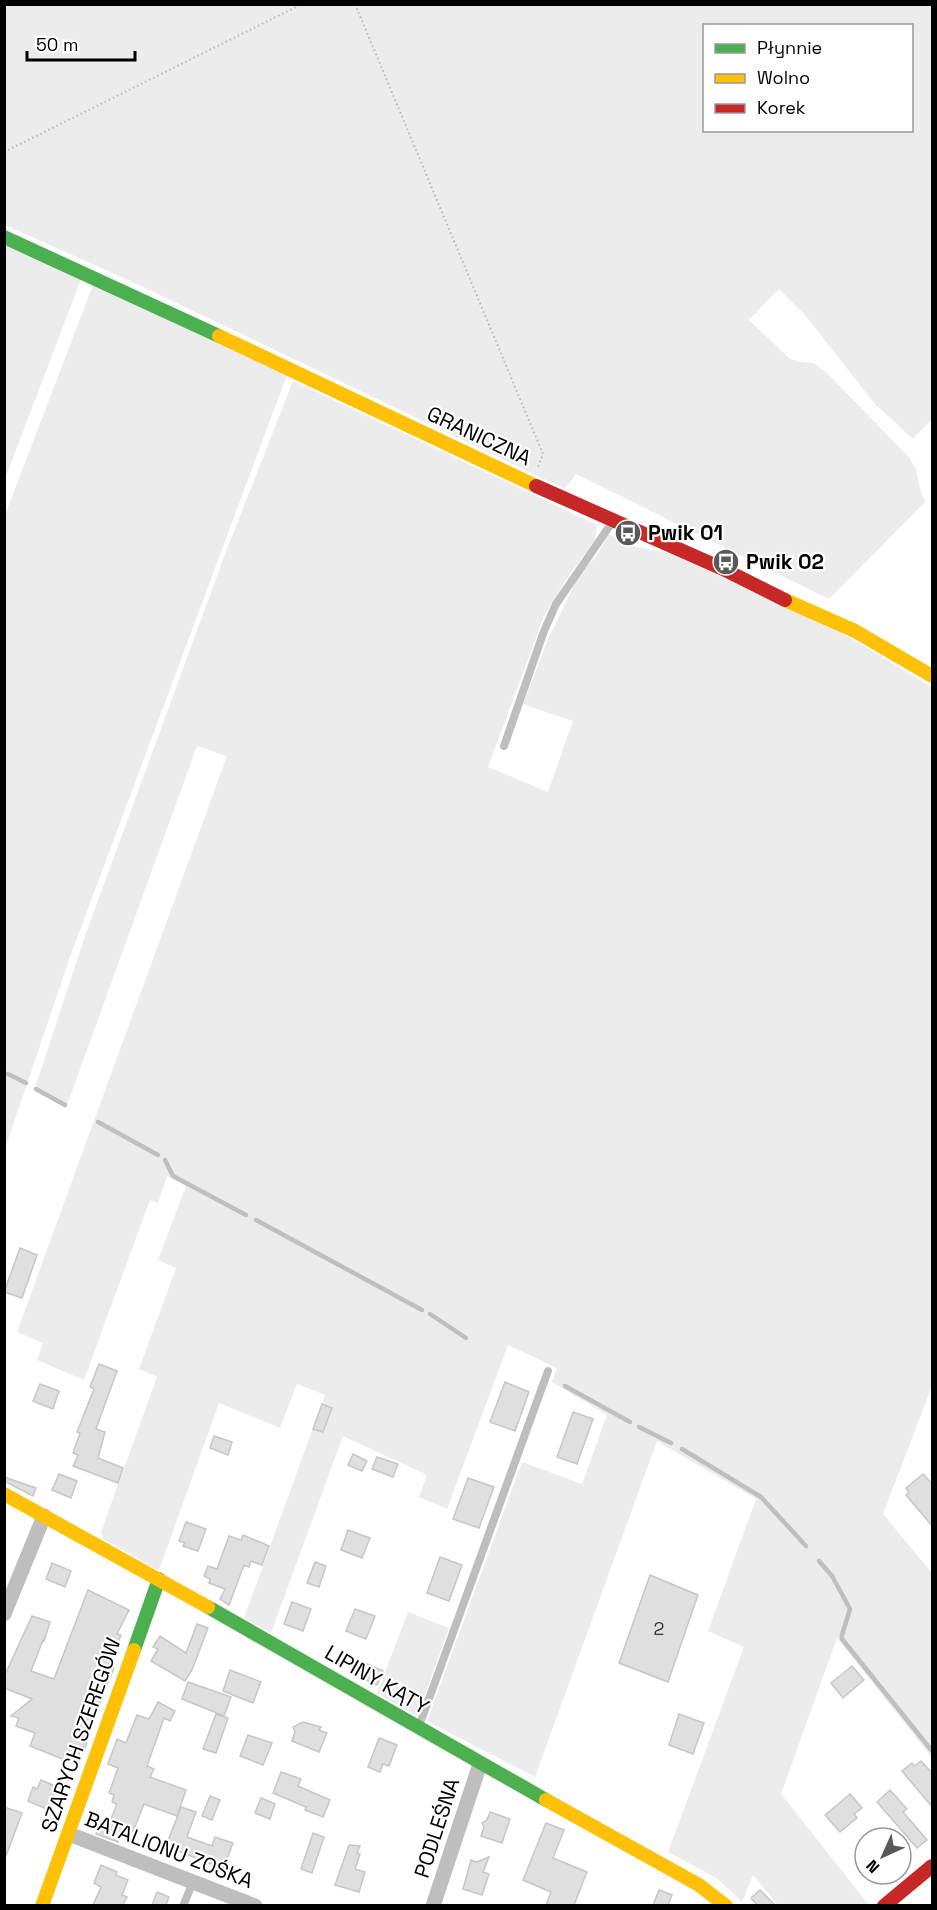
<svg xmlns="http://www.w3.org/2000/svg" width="937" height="1910" viewBox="0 0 937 1910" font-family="'Space Grotesk',sans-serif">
<rect width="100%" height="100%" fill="#fff"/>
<g fill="#ececec" fill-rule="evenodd">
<path d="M5 5H932V419L913 439 875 404 805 315 779 289 749 320 790 359 802 362 813 363 826 372 909 457 916 469 919 485 925 502 829 599 576 474 565 489 139 285 5 225ZM704 26H912V130H704Z"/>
<polygon points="5,244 81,279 5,479"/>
<polygon points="93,285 287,375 70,957 5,1149 5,515"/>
<polygon points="293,381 595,524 597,527 594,541 565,581 544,616 488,767 548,792 573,721 523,704 549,637 579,575 595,558 609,534 637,547 672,554 849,637 932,687 932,1386 883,1514 932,1573 932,1758 837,1638 781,1794 869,1905 778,1905 753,1875 742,1902 718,1879 668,1852 744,1647 708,1631 756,1499 657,1441 535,1777 427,1721 522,1462 582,1484 607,1415 552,1382 557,1368 508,1345 447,1509 419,1497 427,1475 343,1436 271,1633 244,1618 325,1395 297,1384 280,1428 219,1403 159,1570 103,1539 101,1532 157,1377 139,1369 176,1268 158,1260 186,1186 167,1176 158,1203 150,1200 84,1380 37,1360 43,1343 17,1332 227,756 197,746 66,1108 34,1091 85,936 224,557"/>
<polygon points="408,1612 449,1628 417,1716 377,1693"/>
</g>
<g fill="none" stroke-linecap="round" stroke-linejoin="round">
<g stroke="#bfbfbf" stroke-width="4.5">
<polyline points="8,1074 26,1083"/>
<polyline points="36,1089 65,1105"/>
<polyline points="98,1122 158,1155"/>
<polyline points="165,1160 173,1176 246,1215"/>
<polyline points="256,1220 422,1310"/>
<polyline points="430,1314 466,1338"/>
<polyline points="565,1386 630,1422"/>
<polyline points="639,1427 671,1443"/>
<polyline points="682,1449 761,1497 806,1546"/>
<polyline points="819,1561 832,1576 850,1609 842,1635 842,1639 932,1751"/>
</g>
</g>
<g fill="#dfdfdf" stroke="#c7c7c7" stroke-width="1.5">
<polygon points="20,1248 37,1255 22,1298 4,1292"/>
<polygon points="99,1364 117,1371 96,1429 105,1432 98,1458 123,1468 118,1483 73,1466 78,1455 73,1453 80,1433 77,1432 94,1389 90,1387"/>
<polygon points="505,1382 529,1392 515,1431 490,1422"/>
<polygon points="40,1384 59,1391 53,1409 33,1401"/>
<polygon points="322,1404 332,1408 323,1432 313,1429"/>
<polygon points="573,1412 593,1419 577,1464 557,1457"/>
<polygon points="214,1436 232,1442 228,1455 210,1448"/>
<polygon points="353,1454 367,1461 362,1471 348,1465"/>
<polygon points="377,1457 398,1464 393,1477 372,1469"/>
<polygon points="59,1474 77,1481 71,1498 52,1490"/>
<polygon points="923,1474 933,1485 933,1527 906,1495 909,1492 906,1488"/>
<polygon points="4,1477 36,1488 33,1496 4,1481"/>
<polygon points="468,1478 494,1487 479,1528 453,1519"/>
<polygon points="186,1522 206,1529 198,1551 183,1546 185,1543 179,1541"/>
<polygon points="348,1530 370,1538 362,1558 341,1550"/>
<polygon points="243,1535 269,1546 262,1565 251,1561 249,1567 244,1565 229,1605 220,1599 225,1589 209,1583 210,1579 204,1576 208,1566 217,1569 229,1536 241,1540"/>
<polygon points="440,1557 462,1565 449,1601 427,1593"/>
<polygon points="315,1562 326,1566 319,1587 307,1583"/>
<polygon points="52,1563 71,1571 65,1587 46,1579"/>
<polygon points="650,1575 698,1595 668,1682 619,1663"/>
<polygon points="88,1590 129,1610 117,1634 121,1635 108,1666 114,1668 86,1737 88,1738 85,1748 82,1747 75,1764 30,1746 35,1733 16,1726 19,1718 11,1716 32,1699 4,1688 4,1677 32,1616 50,1622 44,1641 43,1640 31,1671 54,1679"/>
<polygon points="292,1602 311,1609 303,1631 284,1624"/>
<polygon points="355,1609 375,1616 366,1639 346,1631"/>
<polygon points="197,1624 208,1628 192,1670 185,1681 151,1661 158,1649 153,1647 160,1636 186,1653"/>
<polygon points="363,1662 383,1671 377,1685 357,1676"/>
<polygon points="852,1666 864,1680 843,1698 831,1683"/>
<polygon points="230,1670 261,1682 253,1703 223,1691"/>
<polygon points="188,1682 231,1697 224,1716 182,1699"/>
<polygon points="158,1702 175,1711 170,1721 164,1718 147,1766 154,1769 150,1777 186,1790 177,1816 144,1804 133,1832 125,1828 123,1833 122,1832 118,1842 96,1834 100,1823 108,1826 117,1804 112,1802 114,1795 109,1793 118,1768 108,1764 117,1739 126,1743 137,1715 149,1719"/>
<polygon points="216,1714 228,1718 216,1753 203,1749"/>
<polygon points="679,1714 704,1723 693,1754 669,1745"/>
<polygon points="303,1722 321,1727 319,1730 327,1733 319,1752 292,1741 295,1732 293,1727"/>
<polygon points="248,1735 272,1743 263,1765 240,1756"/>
<polygon points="379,1738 397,1745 389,1766 383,1764 380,1772 368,1767"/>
<polygon points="921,1761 933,1774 933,1808 902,1771 912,1763 914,1766"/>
<polygon points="281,1772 301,1779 298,1786 330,1800 323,1817 305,1810 306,1807 273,1793"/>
<polygon points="41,1780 62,1789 55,1803 52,1802 49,1810 28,1801 33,1787 37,1789"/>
<polygon points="890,1790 907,1809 903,1812 927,1840 917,1848 877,1802"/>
<polygon points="850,1794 862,1808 854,1814 857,1818 840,1832 825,1815"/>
<polygon points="210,1796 220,1800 212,1820 202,1816"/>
<polygon points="261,1798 275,1804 270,1819 255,1813"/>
<polygon points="4,1807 22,1813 6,1856 4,1856"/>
<polygon points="181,1807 196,1812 187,1837 212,1846 215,1837 233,1843 223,1869 166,1846"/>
<polygon points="490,1812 510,1819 502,1843 481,1836 484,1827 482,1823 487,1820"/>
<polygon points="546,1823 564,1830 553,1858 587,1872 574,1905 546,1905 551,1892 523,1880"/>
<polygon points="313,1833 324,1837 312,1873 301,1869"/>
<polygon points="349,1845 360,1846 357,1853 360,1854 355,1869 365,1872 359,1892 335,1885"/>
<polygon points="489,1857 483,1872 489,1874 482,1895 463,1889 471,1860 477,1862"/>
<polygon points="101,1865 117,1872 116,1875 128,1880 122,1895 127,1897 123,1905 93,1905 101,1887 94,1883"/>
<polygon points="659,1890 672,1895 668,1905 653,1905"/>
<polygon points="760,1890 775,1905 757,1905 751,1898"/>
<polygon points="157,1892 169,1897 166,1905 152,1905"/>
</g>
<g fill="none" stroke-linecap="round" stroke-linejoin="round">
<g stroke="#b9b9b9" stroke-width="2" stroke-dasharray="1.5 3" stroke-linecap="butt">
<polyline points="355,4 543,454 538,467"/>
<polyline points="4,152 302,4"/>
</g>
<g stroke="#bebebe" stroke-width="8">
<polyline points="504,746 544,631 556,604 613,521"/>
<polyline points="418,1726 422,1718 548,1371"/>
<polyline points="183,1906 193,1882"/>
</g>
<g stroke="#bebebe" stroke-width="15">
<polyline points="4,1614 44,1516"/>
<polyline points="69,1834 255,1906"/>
<polyline points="433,1906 480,1764"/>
</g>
<g stroke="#4caf50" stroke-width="14">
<polyline points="4,237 219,336"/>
<polyline points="208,1607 546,1800"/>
<polyline points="134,1650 159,1579"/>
</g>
<g stroke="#ffc107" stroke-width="14">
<polyline points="219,336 536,486"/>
<polyline points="785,600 855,631 932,676"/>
<polyline points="4,1494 208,1607"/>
<polyline points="546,1800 699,1885 726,1906"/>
<polyline points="42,1906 134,1650"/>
</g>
<g stroke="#c62828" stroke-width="14">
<polyline points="536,486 721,568 785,600"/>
<polyline points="884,1906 932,1866"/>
</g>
</g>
<defs>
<symbol id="bus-disc" viewBox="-11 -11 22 22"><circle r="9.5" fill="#595959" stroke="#fff"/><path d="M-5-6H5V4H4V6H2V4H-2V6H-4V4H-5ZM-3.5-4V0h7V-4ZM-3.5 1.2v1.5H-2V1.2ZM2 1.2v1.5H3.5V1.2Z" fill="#fff"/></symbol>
</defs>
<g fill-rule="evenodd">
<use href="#bus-disc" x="613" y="518" width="30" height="30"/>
<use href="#bus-disc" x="711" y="547" width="30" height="30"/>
</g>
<g text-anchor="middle" stroke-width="4.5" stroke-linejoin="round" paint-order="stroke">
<g font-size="18" fill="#383838">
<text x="659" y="1635">2</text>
</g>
<g font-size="21" fill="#000" stroke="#fff">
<text transform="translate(479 436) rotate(25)" y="7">GRANICZNA</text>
<text transform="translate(377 1680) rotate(30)" y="7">LIPINY KĄTY</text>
<text transform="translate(81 1735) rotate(-71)" y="7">SZARYCH SZEREGÓW</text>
<text transform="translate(437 1828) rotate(-72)" y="7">PODLEŚNA</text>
<text transform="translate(169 1850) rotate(21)" y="7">BATALIONU ZOŚKA</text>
</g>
<g font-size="21" font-weight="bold" fill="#000" stroke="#fff" text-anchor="start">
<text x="648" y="540">Pwik 01</text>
<text x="746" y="569">Pwik 02</text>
</g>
</g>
<rect width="937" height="1910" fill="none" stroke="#000000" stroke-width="12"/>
<rect x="703" y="24" width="210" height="108" fill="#ffffff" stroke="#999999" stroke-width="1.5"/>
<rect x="715" y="44" width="30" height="9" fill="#4caf50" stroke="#999999" stroke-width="1.5"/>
<text x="757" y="54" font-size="18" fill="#000000">Płynnie</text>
<rect x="715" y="74" width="30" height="9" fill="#ffc107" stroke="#999999" stroke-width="1.5"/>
<text x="757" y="84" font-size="18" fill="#000000">Wolno</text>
<rect x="715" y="104" width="30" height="9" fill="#c62828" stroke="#999999" stroke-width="1.5"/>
<text x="757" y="114" font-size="18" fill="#000000">Korek</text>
<g transform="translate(883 1856) rotate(225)"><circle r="28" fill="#ffffff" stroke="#999999" stroke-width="1.5"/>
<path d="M0-4.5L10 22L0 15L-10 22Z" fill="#595959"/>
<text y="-9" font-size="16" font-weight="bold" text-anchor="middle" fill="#000000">N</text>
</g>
<path d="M27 51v9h108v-9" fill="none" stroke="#000000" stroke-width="3"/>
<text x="36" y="51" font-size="18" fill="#000000" stroke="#ffffff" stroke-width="4.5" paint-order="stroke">50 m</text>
</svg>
